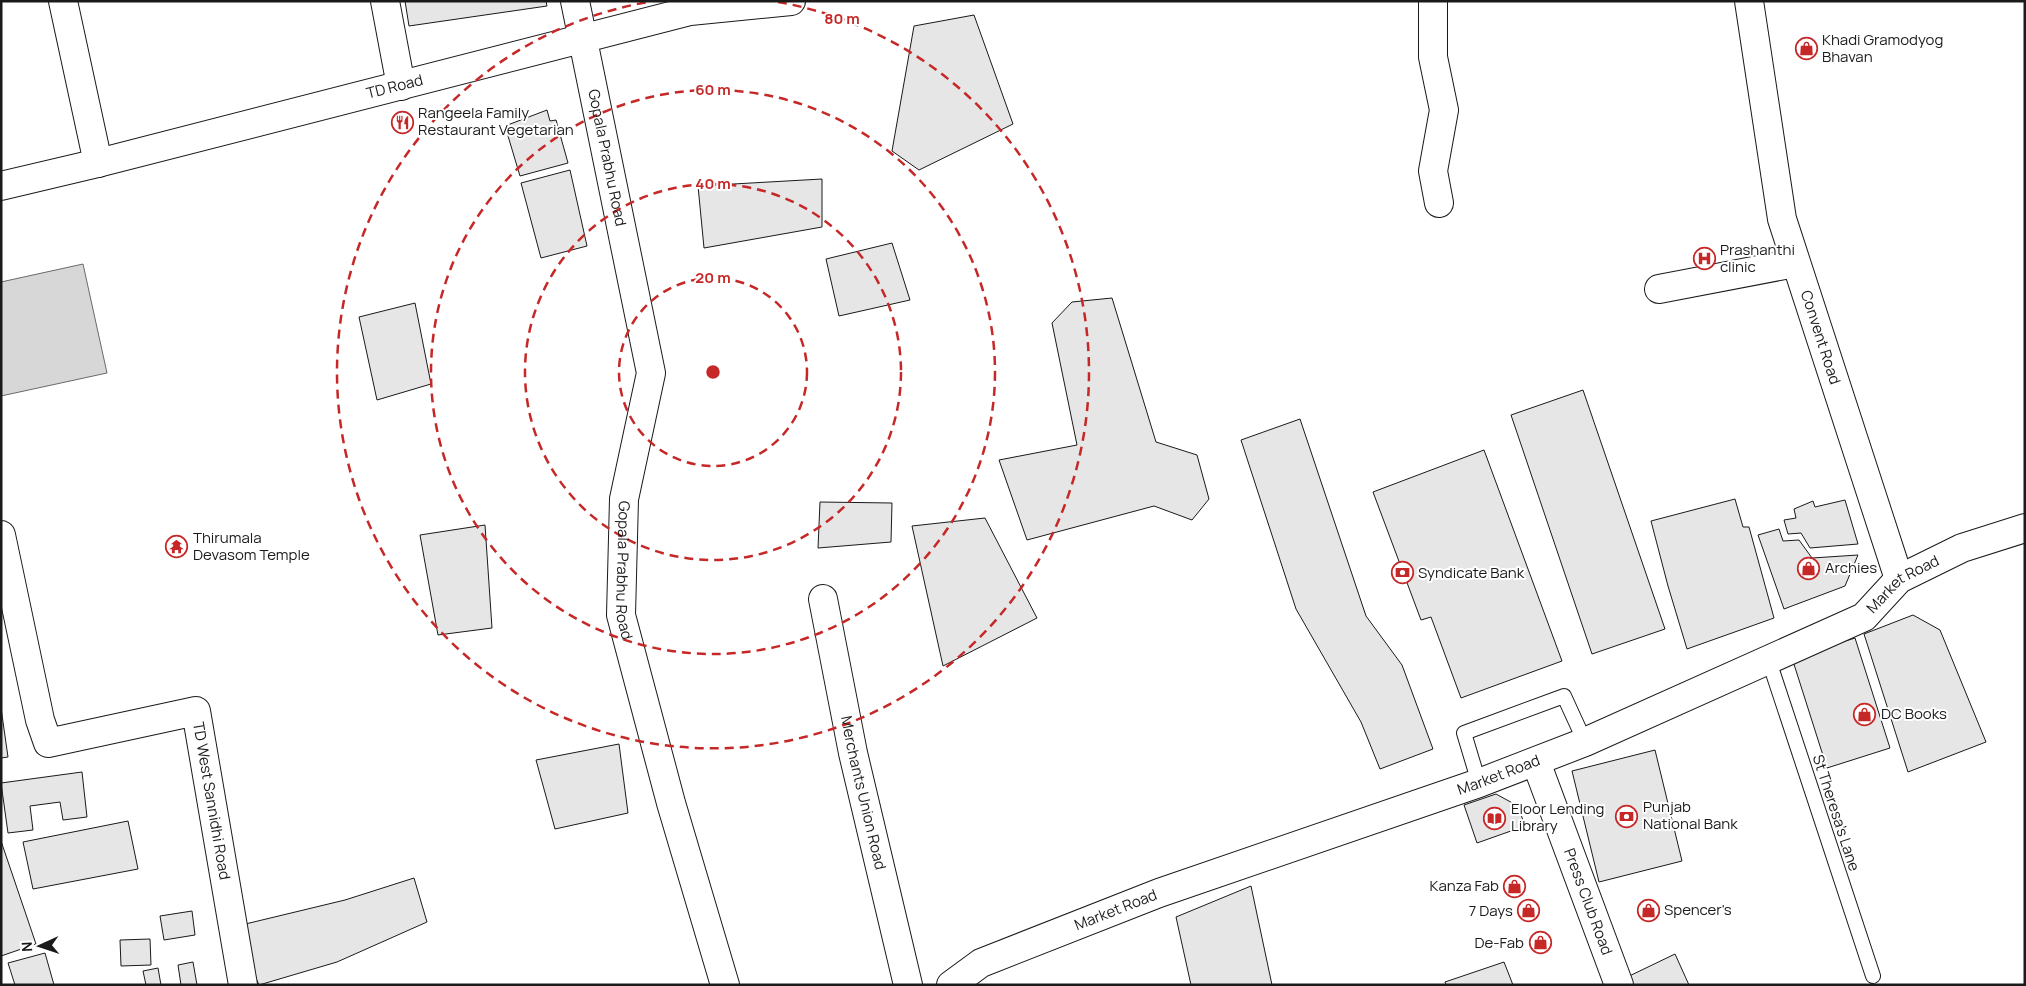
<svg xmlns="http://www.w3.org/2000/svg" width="2026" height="986" viewBox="0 0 2026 986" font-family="Manrope,sans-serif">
<rect width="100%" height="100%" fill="#fff"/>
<polygon fill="#d7d7d7" stroke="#6a6a6a" points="83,264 107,373 1,396 1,282"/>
<g fill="#e6e6e6" stroke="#1a1a1a">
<polygon points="405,1 546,1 547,6 409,26"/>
<polygon points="974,15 1013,124 919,170 892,151 914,26"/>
<polygon points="547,110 550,121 556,120 568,163 520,176 505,126"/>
<polygon points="570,170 587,246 541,258 521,183"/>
<polygon points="822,179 822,227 704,248 698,186"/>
<polygon points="892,243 910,300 839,316 826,259"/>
<polygon points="1112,298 1156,442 1197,455 1209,499 1192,520 1154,506 1027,540 999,460 1077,445 1052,323 1072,302"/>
<polygon points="415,303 431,384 377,400 359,317"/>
<polygon points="1583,390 1665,629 1592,654 1511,415"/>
<polygon points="1300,419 1366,616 1402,665 1433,749 1380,769 1361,722 1296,609 1241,440"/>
<polygon points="1484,450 1562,661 1461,698 1431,617 1421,620 1373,492"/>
<polygon points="1735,499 1743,527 1749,527 1774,618 1687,649 1668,586 1651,521"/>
<polygon points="1845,500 1858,544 1810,548 1801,533 1788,534 1784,520 1796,518 1794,509 1813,501 1815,507"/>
<polygon points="820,502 892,503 891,542 818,548"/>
<polygon points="985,518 1037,618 943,666 912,526"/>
<polygon points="485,525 492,628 438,635 420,535"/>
<polygon points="1779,529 1783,541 1799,540 1812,558 1858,555 1845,586 1784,609 1758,535"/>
<polygon points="1913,615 1940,630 1986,742 1908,772 1864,634"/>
<polygon points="1855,638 1890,748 1827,768 1792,658"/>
<polygon points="1,708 8,757 1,758"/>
<polygon points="619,744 628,813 555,829 536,760"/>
<polygon points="1655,750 1682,861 1599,882 1572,771"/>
<polygon points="82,772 87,817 63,820 60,802 30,806 33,830 8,833 1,783"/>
<polygon points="1496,794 1518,806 1525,826 1477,843 1464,805"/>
<polygon points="128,821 138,869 33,889 23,842"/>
<polygon points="1,841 36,944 1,956"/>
<polygon points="414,878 427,922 337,962 259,985 233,927 345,900"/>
<polygon points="1251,886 1272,985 1191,985 1176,917"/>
<polygon points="192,911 195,935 164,940 160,916"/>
<polygon points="150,939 151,965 121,966 120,940"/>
<polygon points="45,953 54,985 15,985 8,963"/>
<polygon points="1675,954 1689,985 1623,985 1621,980"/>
<polygon points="193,962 197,985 181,985 178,965"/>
<polygon points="1504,962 1513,985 1446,985 1445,982"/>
<polygon points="158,968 161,985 146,985 143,971"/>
</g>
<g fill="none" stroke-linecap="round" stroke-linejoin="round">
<defs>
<g id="lane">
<polyline points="1769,661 1873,976"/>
<polyline points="1479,783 1464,733 1564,696 1585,742"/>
</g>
<g id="street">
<polyline points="63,1 98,163"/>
<polyline points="385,1 401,86"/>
<path id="s1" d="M575 1 651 373 624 499 621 615 671 803 725 985"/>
<polyline points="1433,1 1433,57 1444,110 1433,171 1439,203"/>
<polyline points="1659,289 1795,263"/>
<path id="s2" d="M1 535 40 720 48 743 196 711 243 985"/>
<path id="s3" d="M823 599 853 753 908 985"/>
<path id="s4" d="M1536 762 1619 985"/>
</g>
<g id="secondary">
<path id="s5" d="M1749 1 1782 219 1899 579"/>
<path id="s6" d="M1 186 98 163 690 11 791 1"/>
<path id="s7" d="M951 985 981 963 1159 893 1479 783 1585 742 1864 617 1899 579 1962 548 2025 528"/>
</g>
</defs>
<use href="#lane" stroke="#1a1a1a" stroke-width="16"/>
<use href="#street" stroke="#1a1a1a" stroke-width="30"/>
<use href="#secondary" stroke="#1a1a1a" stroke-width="30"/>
<use href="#lane" stroke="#fff" stroke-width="14"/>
<use href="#street" stroke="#fff" stroke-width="28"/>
<use href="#secondary" stroke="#fff" stroke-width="28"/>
</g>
<g fill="none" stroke="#c62828" stroke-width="2.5" stroke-dasharray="9 6">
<circle cx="713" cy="372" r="94"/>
<circle cx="713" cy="372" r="188"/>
<circle cx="713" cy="372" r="282"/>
<path d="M778 2A376 376 0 1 1 648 2"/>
</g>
<defs>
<symbol id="shop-ring" viewBox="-11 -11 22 22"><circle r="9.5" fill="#fff" stroke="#c62828" stroke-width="1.5"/><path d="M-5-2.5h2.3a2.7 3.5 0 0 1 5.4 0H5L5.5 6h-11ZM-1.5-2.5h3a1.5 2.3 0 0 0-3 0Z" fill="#c62828"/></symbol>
<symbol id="restaurant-ring" viewBox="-11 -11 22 22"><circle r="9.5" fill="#fff" stroke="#c62828" stroke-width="1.5"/><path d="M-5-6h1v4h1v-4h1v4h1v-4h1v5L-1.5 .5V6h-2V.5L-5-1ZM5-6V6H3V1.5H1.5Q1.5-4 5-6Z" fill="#c62828"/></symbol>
<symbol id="hospital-ring" viewBox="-11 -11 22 22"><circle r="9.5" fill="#fff" stroke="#c62828" stroke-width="1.5"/><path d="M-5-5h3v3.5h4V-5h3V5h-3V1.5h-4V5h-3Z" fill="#c62828"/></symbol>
<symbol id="temple-ring" viewBox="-11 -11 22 22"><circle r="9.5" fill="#fff" stroke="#c62828" stroke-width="1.5"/><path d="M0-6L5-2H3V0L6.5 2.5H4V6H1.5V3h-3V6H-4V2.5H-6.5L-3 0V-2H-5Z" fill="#c62828"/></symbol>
<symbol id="bank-ring" viewBox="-11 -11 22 22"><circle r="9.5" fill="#fff" stroke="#c62828" stroke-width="1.5"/><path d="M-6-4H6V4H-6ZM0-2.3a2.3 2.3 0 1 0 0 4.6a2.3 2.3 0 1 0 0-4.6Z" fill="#c62828"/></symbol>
<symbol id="library-ring" viewBox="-11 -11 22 22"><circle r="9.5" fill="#fff" stroke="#c62828" stroke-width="1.5"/><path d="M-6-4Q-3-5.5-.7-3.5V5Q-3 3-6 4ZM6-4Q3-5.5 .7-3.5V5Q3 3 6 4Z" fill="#c62828"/></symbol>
</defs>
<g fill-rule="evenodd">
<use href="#shop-ring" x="1794" y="36" width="25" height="25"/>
<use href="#restaurant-ring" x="390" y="110" width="25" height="25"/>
<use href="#hospital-ring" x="1692" y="246" width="25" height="25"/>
<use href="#temple-ring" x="164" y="534" width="25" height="25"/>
<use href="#shop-ring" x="1796" y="556" width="25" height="25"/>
<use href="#bank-ring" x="1390" y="560" width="25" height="25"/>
<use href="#shop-ring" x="1852" y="702" width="25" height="25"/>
<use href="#bank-ring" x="1614" y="804" width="25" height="25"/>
<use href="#library-ring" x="1482" y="806" width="25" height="25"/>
<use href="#shop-ring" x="1502" y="874" width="25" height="25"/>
<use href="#shop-ring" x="1636" y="898" width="25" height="25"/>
<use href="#shop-ring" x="1516" y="898" width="25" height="25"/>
<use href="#shop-ring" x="1528" y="930" width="25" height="25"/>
</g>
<g text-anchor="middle" stroke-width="4" stroke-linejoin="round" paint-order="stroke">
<g font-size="15" fill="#1a1a1a" stroke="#fff" text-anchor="start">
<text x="1822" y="45">Khadi Gramodyog<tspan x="1822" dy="17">Bhavan</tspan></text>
<text x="418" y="118">Rangeela Family<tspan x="418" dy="17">Restaurant Vegetarian</tspan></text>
<text x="1720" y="255">Prashanthi<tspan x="1720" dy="17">clinic</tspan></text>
<text x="193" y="543">Thirumala<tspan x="193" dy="17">Devasom Temple</tspan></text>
<text x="1825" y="573">Archies</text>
<text x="1418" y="578">Syndicate Bank</text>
<text x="1881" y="719">DC Books</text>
<text x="1643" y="812">Punjab<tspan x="1643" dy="17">National Bank</tspan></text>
<text x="1511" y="814">Eloor Lending<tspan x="1511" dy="17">Library</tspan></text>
<text x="1499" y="891" text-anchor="end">Kanza Fab</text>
<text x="1664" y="915">Spencer's</text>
<text x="1513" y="916" text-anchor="end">7 Days</text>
<text x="1524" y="948" text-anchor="end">De-Fab</text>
</g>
<g font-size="15" fill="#1a1a1a" stroke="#fff">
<text dy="5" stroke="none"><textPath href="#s6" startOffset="406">TD Road</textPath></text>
<text dy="5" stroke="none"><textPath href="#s1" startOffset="160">Gopala Prabhu Road</textPath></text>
<text dy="5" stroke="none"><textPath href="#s5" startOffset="345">Convent Road</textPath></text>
<text dy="5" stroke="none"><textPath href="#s1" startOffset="580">Gopala Prabhu Road</textPath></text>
<text dy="5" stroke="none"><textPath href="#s7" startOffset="1038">Market Road</textPath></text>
<text dy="5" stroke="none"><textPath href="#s7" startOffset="588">Market Road</textPath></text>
<text dy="5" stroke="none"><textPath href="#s3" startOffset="198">Merchants Union Road</textPath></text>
<text dy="5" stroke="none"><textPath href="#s2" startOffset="456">TD West Sannidhi Road</textPath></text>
<text transform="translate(1836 813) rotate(72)" y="5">St Theresa's Lane</text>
<text dy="5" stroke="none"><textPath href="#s4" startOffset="149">Press Club Road</textPath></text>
<text dy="5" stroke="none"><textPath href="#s7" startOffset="182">Market Road</textPath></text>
</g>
</g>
<circle cx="713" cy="372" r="8" fill="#c62828" stroke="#fff" stroke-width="2.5"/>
<g font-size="15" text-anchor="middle" font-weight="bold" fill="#c62828" stroke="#fff" stroke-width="4" stroke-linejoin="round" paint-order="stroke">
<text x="842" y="24">80 m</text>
<text x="713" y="95">60 m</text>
<text x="713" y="189">40 m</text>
<text x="713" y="283">20 m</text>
</g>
<rect width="2026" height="986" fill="none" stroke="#1a1a1a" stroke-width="5"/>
<g transform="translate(40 946) rotate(267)" stroke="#ffffff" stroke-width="4" paint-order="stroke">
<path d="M0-4L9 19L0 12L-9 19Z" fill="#1a1a1a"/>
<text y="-8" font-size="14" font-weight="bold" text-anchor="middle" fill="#1a1a1a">N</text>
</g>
</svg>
